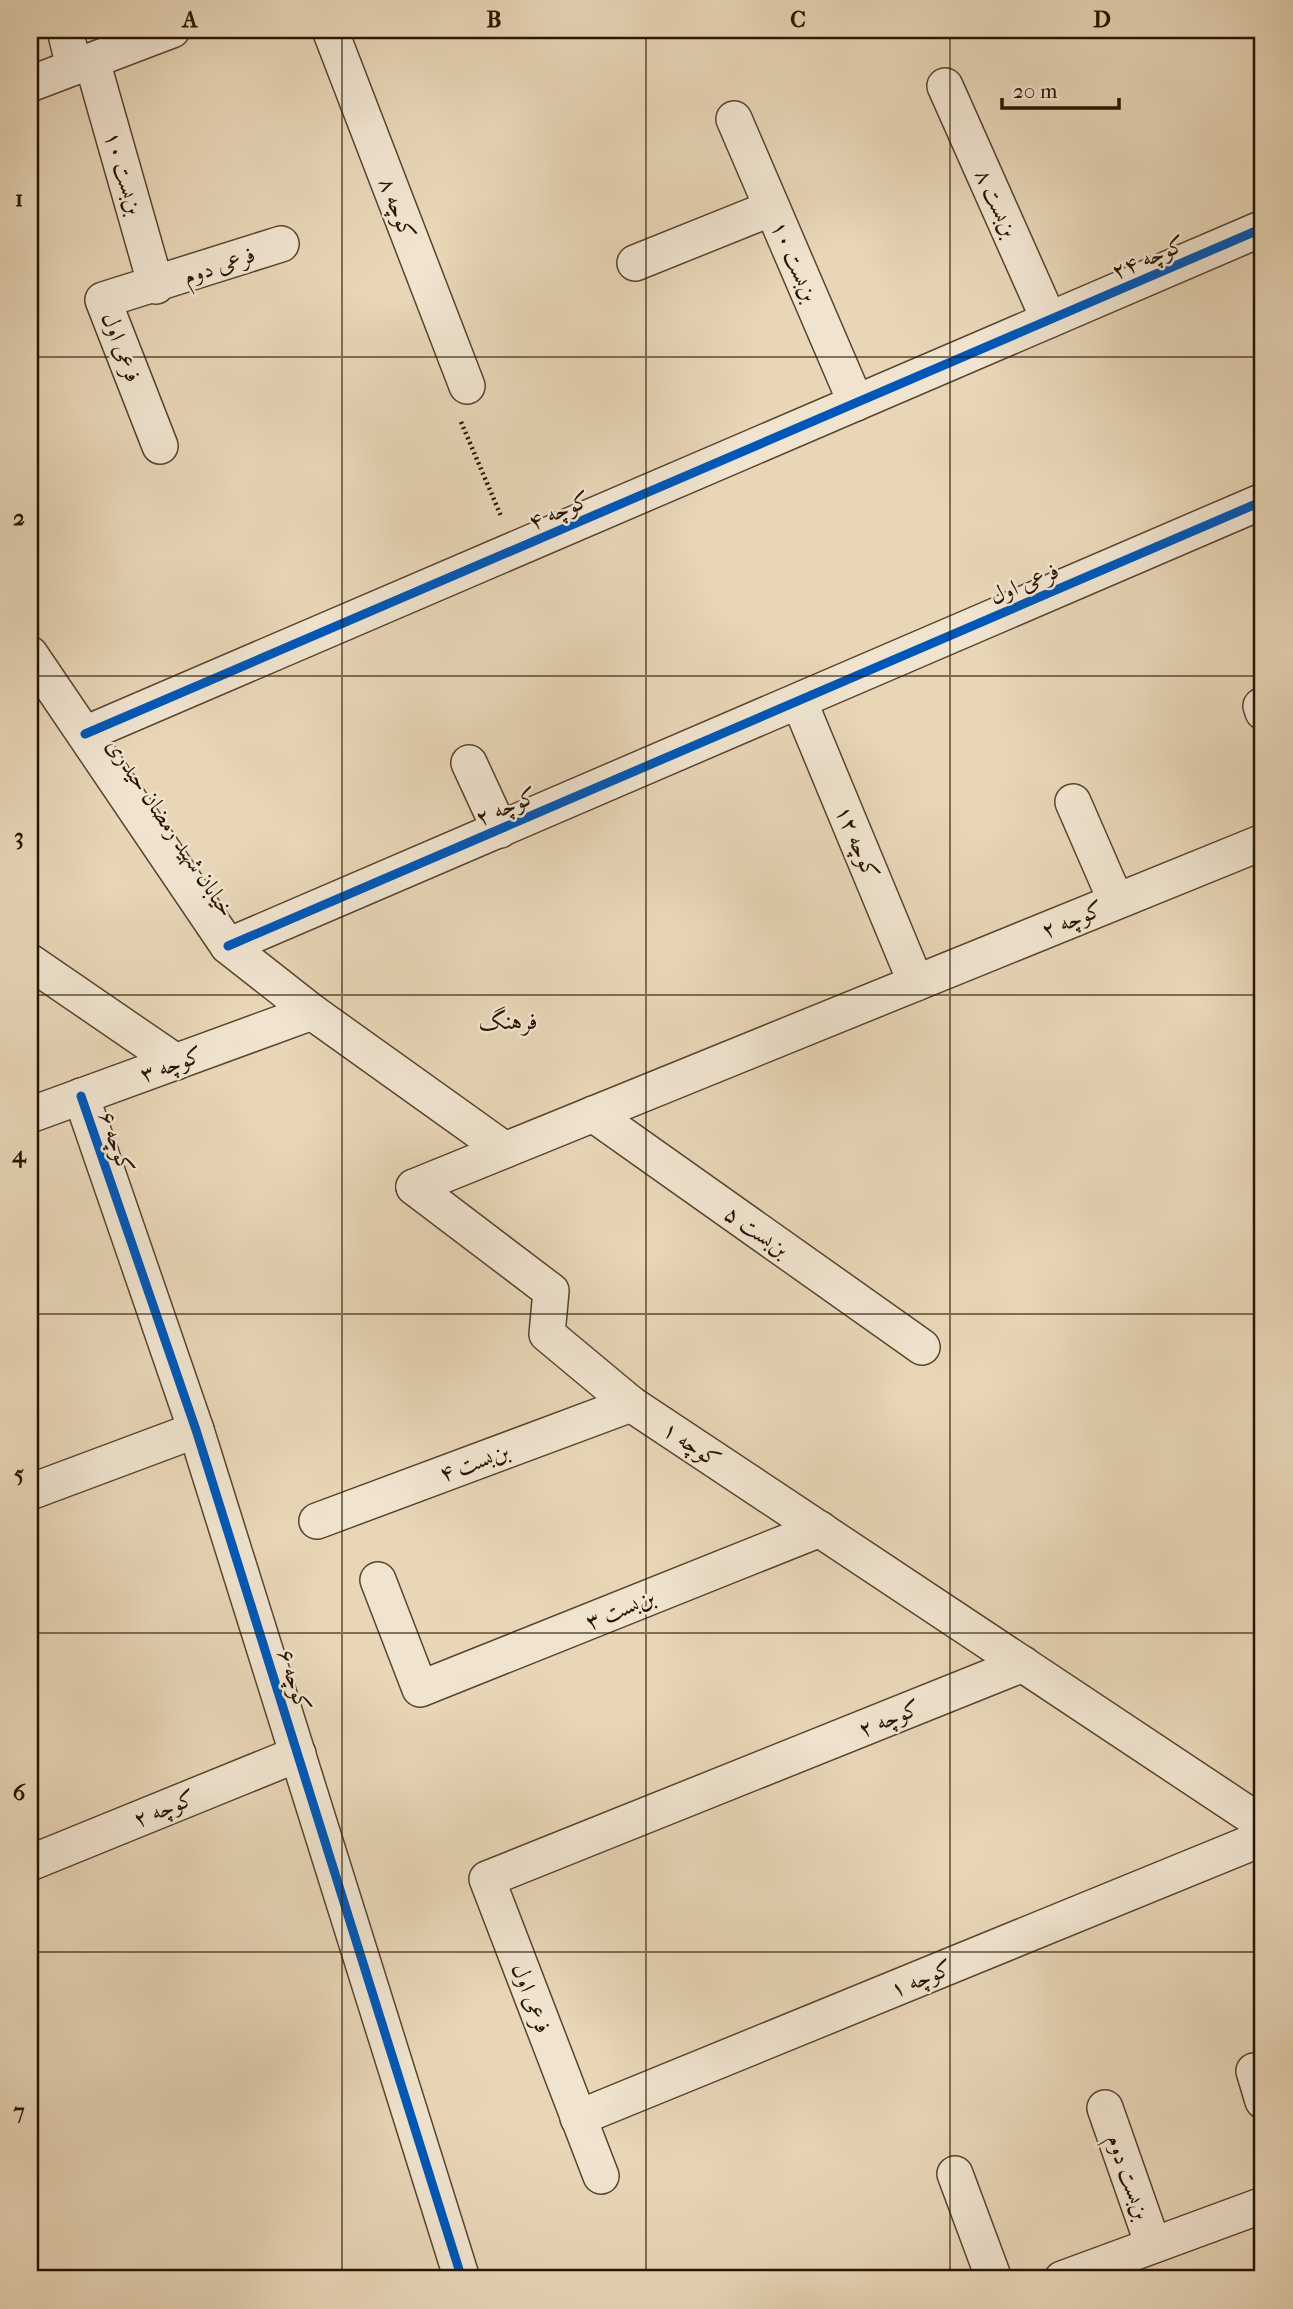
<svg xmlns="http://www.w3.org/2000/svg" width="1293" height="2309" viewBox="0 0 1293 2309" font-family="'IM FELL French Canon',Amiri,serif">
<rect width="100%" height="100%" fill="#e8d6b7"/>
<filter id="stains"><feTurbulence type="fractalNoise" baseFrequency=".00286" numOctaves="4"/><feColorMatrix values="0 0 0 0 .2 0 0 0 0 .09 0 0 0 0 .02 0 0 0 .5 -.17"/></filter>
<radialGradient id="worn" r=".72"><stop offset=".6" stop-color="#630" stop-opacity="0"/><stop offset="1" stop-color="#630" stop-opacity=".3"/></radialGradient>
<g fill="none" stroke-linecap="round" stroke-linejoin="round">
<defs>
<g id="street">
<polyline points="65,30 74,67"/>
<polyline points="330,30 467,386"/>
<polyline points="92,61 156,286"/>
<polyline points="30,84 172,30"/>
<polyline points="945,86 1049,320"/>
<polyline points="734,119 856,403"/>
<polyline points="635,263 772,208"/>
<polyline points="160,446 103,300 281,244"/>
<polyline points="30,654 228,946 312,1012 505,1150"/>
<polyline points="799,701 916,983"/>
<polyline points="1261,706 1263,712"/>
<polyline points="85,734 1263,228"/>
<polyline points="469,763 500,830"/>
<polyline points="1073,802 1116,901"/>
<polyline points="228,946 1263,501"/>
<polyline points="30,962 176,1062"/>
<polyline points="81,1096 196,1430 462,2279"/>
<polyline points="593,1114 922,1347"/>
<polyline points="30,1115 312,1012"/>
<polyline points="414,1187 551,1291 547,1334 631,1404 1263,1824"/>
<polyline points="414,1187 1263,842"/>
<polyline points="30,1492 196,1430"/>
<polyline points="317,1521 631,1404"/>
<polyline points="378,1580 420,1689 820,1529"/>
<polyline points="30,1863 298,1754"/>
<polyline points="1254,2071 1263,2101"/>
<polyline points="1105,2108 1153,2245"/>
<polyline points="578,2118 1263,1838"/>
<polyline points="955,2174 994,2279"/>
<polyline points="601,2176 487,1879 1023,1664"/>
<polyline points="1062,2279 1263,2205"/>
</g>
</defs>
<use href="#street" stroke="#58452e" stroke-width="38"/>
<polyline stroke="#281500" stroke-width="4.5" stroke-dasharray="2 3.5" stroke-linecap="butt" points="461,422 501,516"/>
<use href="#street" stroke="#f0e4d0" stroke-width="35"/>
<defs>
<g id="cycleway">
<polyline points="85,734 1263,228"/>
<polyline points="228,946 1263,501"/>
<polyline points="81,1096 196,1430 462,2279"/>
</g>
</defs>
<use href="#cycleway" stroke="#f0e4d0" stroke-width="13"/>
<use href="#cycleway" stroke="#0057b8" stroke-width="9"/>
</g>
<path fill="none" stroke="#281500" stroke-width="2" stroke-opacity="0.55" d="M342 30V2279M646 30V2279M950 30V2279M30 357H1263M30 676H1263M30 995H1263M30 1314H1263M30 1633H1263M30 1952H1263"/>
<g text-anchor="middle" stroke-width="5" stroke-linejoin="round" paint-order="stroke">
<g font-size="23" fill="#281500" stroke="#f0e4d0">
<text transform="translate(124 173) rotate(74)" y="8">بن‌بست ۱۰</text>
<text transform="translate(997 203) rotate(66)" y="8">بن‌بست ۸</text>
<text transform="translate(398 208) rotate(69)" y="8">کوچه ۸</text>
<text transform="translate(1148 257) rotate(-23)" y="8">کوچه ۲۴</text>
<text transform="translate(795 261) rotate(67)" y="8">بن‌بست ۱۰</text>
<text transform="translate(219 265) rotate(-19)" y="8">فرعی دوم</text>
<text transform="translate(122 347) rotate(69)" y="8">فرعی اول</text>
<text transform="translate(559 510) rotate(-23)" y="8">کوچه ۴</text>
<text transform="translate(1024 583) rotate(-23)" y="8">فرعی اول</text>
<text transform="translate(506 806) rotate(-23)" y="8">کوچه ۲</text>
<text transform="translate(171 827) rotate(56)" y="8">خیابان شهید رمضان حیدری</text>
<text transform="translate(858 842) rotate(67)" y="8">کوچه ۱۲</text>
<text transform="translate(1072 919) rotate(-22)" y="8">کوچه ۲</text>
<text transform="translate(171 1064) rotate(-20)" y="8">کوچه ۳</text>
<text transform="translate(117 1142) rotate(71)" y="8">کوچه ۶</text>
<text transform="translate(757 1231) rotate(35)" y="8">بن‌بست ۵</text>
<text transform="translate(692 1444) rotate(34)" y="8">کوچه ۱</text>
<text transform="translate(474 1462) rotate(-20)" y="8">بن‌بست ۴</text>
<text transform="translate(620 1609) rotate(-22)" y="8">بن‌بست ۳</text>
<text transform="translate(295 1680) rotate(73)" y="8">کوچه ۶</text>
<text transform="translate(889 1718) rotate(-22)" y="8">کوچه ۲</text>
<text transform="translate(164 1808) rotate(-22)" y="8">کوچه ۲</text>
<text transform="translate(921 1978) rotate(-22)" y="8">کوچه ۱</text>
<text transform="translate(532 1998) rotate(69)" y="8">فرعی اول</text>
<text transform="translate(1129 2177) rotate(71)" y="8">بن‌بست دوم</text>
</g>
<g font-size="24" fill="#281500" stroke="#f0e4d0">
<text x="508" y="1029">فرهنگ</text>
</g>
</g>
<rect width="1293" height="2309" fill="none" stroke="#e8d6b7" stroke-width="77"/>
<path d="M1002 98v10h117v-10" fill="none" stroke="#281500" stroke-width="3.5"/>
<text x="1013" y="98" font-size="21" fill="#281500" stroke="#f0e4d0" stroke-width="5" paint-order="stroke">20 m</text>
<rect x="38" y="38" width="1216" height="2232" fill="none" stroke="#281500" stroke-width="2.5"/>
<g font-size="23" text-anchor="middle" font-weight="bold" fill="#281500">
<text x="190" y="27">A</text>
<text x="494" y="27">B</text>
<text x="798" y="27">C</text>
<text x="1102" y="27">D</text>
<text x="19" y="206">1</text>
<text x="19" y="525">2</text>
<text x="19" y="844">3</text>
<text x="19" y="1162">4</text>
<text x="19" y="1481">5</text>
<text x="19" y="1800">6</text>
<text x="19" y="2119">7</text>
</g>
<rect width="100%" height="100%" filter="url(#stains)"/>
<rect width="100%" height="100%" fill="url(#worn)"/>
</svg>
